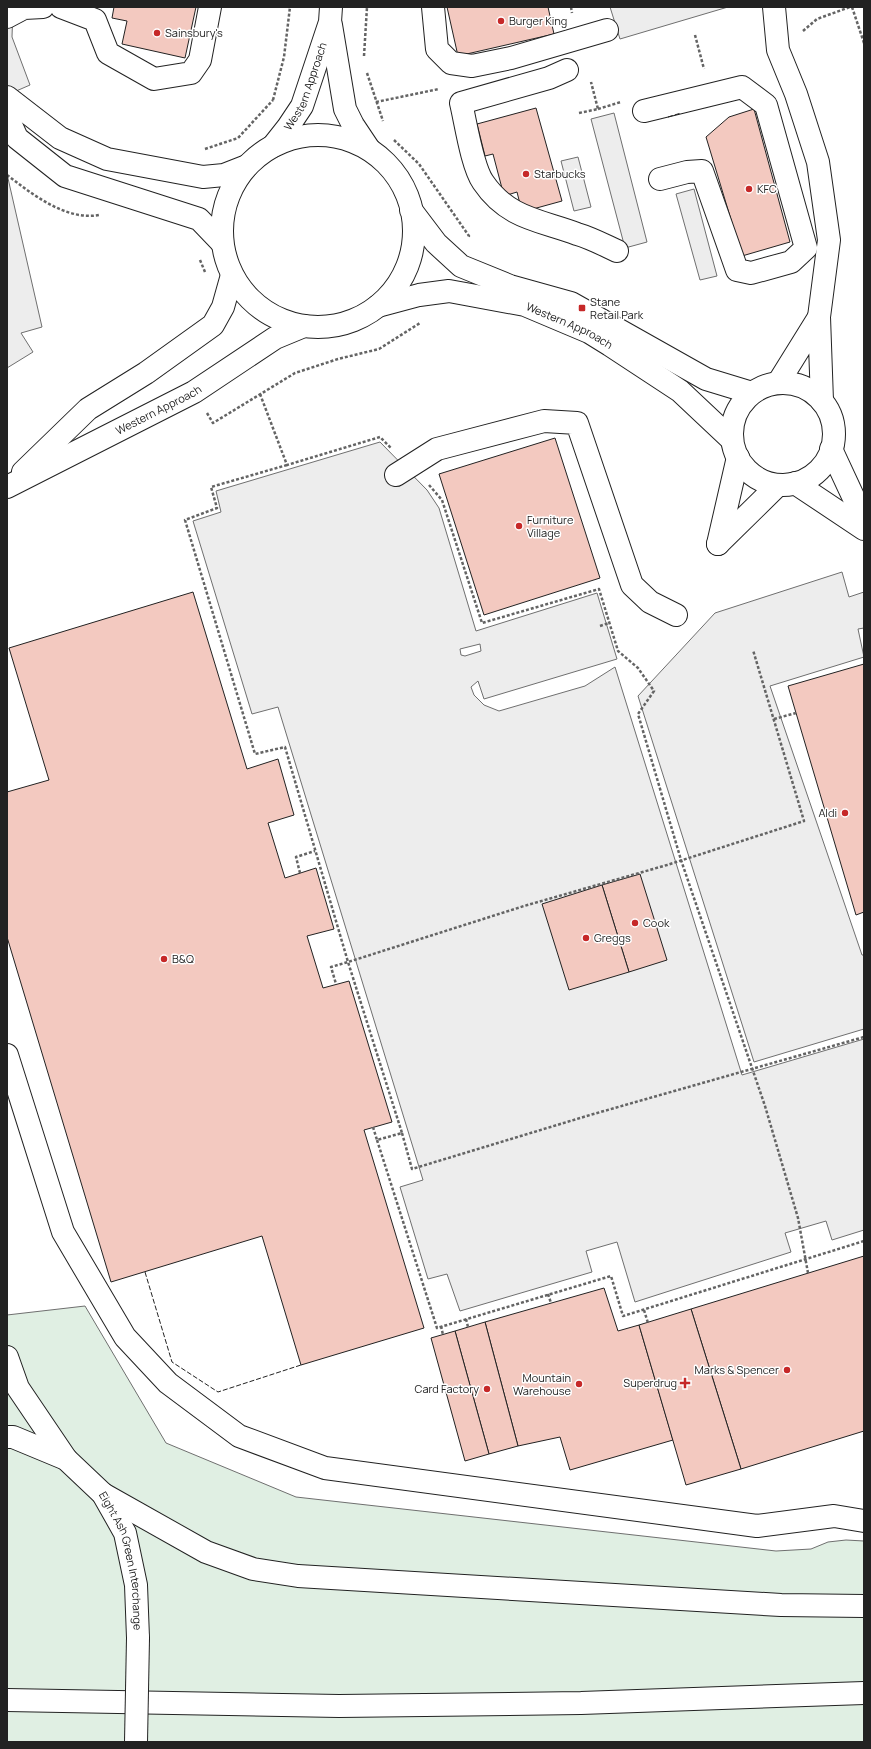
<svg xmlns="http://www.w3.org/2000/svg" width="871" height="1749" viewBox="0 0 871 1749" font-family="Manrope,sans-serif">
<rect width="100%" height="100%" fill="#fff"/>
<polygon fill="#e0efe3" stroke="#6f6f6f" points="85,1306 166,1443 296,1497 776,1551 811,1549 828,1542 846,1540 864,1541 864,1742 7,1742 7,1315"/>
<g fill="#ededed" stroke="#6f6f6f" fill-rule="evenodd">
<polygon points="7,7 13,7 12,37 30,85 7,95"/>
<polygon points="610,7 728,7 620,39"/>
<polygon points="614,113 647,242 625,248 591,119"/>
<polygon points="578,157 591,207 574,211 561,161"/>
<polygon points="7,174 42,327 21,333 33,352 7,368"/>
<polygon points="694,189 717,276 700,280 676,194"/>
<path d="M380 442 427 490 439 508 476 631 597 593 617 659 484 699 478 681 471 687 474 695 484 705 499 711 585 686 615 667 742 1075 864 1039V1230L832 1240 826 1221 785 1233 791 1252 635 1302 617 1242 586 1251 592 1272 460 1311 447 1274 428 1279 400 1187 423 1180 278 707 252 714 193 521 221 512 216 491ZM480 644 481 651 465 656 461 655 460 649Z"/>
<polygon points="842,572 849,597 864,592 864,628 858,629 864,657 770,686 862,955 864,955 864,1029 754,1062 638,696 715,613"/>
</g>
<g fill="#f3c9c0" stroke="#222">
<polygon points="114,7 196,7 185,58 122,44 127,21 112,18"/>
<polygon points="447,7 548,7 554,34 458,56"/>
<polygon points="536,108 562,201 522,212 517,192 504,196 493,154 485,156 477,124"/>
<polygon points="754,109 790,242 742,256 706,137 729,117"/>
<polygon points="555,438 600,578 484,615 439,474"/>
<polygon points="193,592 247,769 278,759 294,815 268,823 285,878 316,868 334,929 307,936 323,988 349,981 392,1122 364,1130 424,1328 301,1365 262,1236 111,1282 7,937 7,792 49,780 9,648"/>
<polygon points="864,664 864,912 856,915 788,686"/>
<polygon points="640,874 667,960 629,972 602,885"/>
<polygon points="602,885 629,972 569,990 542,904"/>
<polygon points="864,1256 864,1431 741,1469 691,1309"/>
<polygon points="604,1288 618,1331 639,1325 673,1440 570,1470 560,1437 518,1446 485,1322"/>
<polygon points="691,1309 741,1469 686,1485 639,1325"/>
<polygon points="485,1322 518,1446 489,1454 455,1331"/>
<polygon points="455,1331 489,1454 465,1461 431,1338"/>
</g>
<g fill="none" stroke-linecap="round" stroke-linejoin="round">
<defs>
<g id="minor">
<polyline points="61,7 95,20 108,53 154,79 191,73 200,60 210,7"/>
<polyline points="433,7 437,49 451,63 472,66 511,58 607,30"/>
<polyline points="774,7 778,50 796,94 818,162 829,240 819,317"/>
<polyline points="7,17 24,8 43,7"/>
<polyline points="331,25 345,109 353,125 369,149"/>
<path d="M567 70 549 78 461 103C466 124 472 166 483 182 508 219 540 220 577 234 591 238 604 245 617 251"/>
<polyline points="7,97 60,138 107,159 203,177 224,175 247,166"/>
<polyline points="644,111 742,87 766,105 806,248 791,262 751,273 737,270 702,171 687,172 660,179"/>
<polyline points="7,116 17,138 65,176 199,219 222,243"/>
<circle cx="318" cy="231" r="96"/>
<path id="s1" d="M273 146 288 127 302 106 330 22 331 7"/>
<polyline points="411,210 436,243 461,266 510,286 571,303 706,379 752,393"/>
<path id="s2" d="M378 306 419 295 449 291 525 305 589 332 610 345 680 391 731 439"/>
<polyline points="778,383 819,317 822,401"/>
<circle cx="783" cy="434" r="51"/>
<polyline points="831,449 864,520"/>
<polyline points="23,472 88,409 146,373 213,325 223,307 232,275"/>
<polyline points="396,475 437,449 544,421 577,423 632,585 650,602 676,615"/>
<polyline points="795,483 864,529"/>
<path id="s3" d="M7 487 194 392 275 338 304 326"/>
<polyline points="718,544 738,457"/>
<polyline points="718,544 778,485"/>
<polyline points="7,1055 63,1232 125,1337 168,1383 239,1436 325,1468 757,1526 834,1516 864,1521"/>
</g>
<g id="major">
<polyline points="7,1357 18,1388 66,1459"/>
<path id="s4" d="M7 1437H13L66 1459 103 1494 125 1533 136 1585 138 1638"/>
</g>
<g id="highway">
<polyline points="103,1494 206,1552 253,1569 298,1576 781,1605 864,1606"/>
<polyline points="7,1700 339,1706 581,1703 864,1693"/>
</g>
</defs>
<use href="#minor" stroke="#222" stroke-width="24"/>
<use href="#major" stroke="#222" stroke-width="24"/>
<use href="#highway" stroke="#222" stroke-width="24"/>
<g stroke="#646464" stroke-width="2.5" stroke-dasharray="3 2" stroke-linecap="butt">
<polyline points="571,7 572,13"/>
<polyline points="852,7 864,43"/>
<polyline points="803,31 817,19 850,7"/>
<polyline points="695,35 704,69"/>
<polyline points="364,56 367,7"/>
<polyline points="367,73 383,121"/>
<polyline points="273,100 284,57 290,7"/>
<polyline points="376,102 439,89"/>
<polyline points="598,109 621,102"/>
<polyline points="579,113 598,109 591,82"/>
<polyline points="394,140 419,164 469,236 468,237"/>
<polyline points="205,149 238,138 273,100"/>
<path d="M7 175C32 194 66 221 99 215"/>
<polyline points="200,260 205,272"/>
<polyline points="260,394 287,465 380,437 391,448"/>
<polyline points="207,413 213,423 295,373 338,359 379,349 420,323"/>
<polyline points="287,465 211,487 217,508 185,520 255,754 285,747 348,962 331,967 336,984"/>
<polyline points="429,485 442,500 482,623 599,589 618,651 638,668 654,691 638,714 681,860 765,1106 798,1218 808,1273"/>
<polyline points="600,626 609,623"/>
<polyline points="774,719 796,713"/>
<polyline points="300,873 296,857 315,851"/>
<polyline points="373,1127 377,1140 402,1133 348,962 524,906 667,865 804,821 753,650"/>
<polyline points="402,1133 412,1169 590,1115 864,1037"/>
<polyline points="377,1140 437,1328 611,1276 623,1316 864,1241"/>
<polyline points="548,1294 551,1303"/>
<polyline points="644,1310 648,1323"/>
<polyline points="466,1319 468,1327"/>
<polyline points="441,1326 443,1335"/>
</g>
<use href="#minor" stroke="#fff" stroke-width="22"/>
<use href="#major" stroke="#fff" stroke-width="22"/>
<use href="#highway" stroke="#fff" stroke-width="22"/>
<defs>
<polyline id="major-bridge" points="136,1742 138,1638"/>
</defs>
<use href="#major-bridge" stroke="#222" stroke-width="24" stroke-linecap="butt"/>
<use href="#major-bridge" stroke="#fff" stroke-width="22"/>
<g stroke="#222" stroke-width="1" stroke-dasharray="5 2" stroke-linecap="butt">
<polyline points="668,117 681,113"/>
<polyline points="145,1272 172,1362 218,1392 301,1365"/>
</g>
</g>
<g fill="#c62828" stroke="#fff" stroke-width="1.5">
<circle cx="501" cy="21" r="4"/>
<circle cx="157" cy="33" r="4"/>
<circle cx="526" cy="174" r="4"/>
<circle cx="749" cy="189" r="4"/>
<rect x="578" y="304" width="8" height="8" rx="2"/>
<circle cx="519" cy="526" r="4"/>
<circle cx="845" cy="813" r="4"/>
<circle cx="635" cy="923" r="4"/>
<circle cx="586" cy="938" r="4"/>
<circle cx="164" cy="959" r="4"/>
<circle cx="787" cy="1370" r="4"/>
<path d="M683 1377h4v4h4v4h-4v4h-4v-4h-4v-4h4z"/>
<circle cx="579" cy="1384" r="4"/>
<circle cx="487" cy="1389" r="4"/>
</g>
<g text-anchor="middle" stroke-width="3" stroke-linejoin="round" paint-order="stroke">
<g font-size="11" fill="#222" stroke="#fff" text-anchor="start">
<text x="509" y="25">Burger King</text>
<text x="165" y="37">Sainsbury's</text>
<text x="534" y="178">Starbucks</text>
<text x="757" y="193">KFC</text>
<text x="590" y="306">Stane<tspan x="590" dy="13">Retail Park</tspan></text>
<text x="527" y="524">Furniture<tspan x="527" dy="13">Village</tspan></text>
<text x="837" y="817" text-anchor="end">Aldi</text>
<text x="643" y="927">Cook</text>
<text x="594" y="942">Greggs</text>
<text x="172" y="963">B&amp;Q</text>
<text x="779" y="1374" text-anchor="end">Marks &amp; Spencer</text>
<text x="571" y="1382" text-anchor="end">Mountain<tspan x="571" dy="13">Warehouse</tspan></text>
<text x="677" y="1387" text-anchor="end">Superdrug</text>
<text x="479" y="1393" text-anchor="end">Card Factory</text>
</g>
<g font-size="11" fill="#222" stroke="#fff">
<text dy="4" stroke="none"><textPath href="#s1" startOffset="69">Western Approach</textPath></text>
<text dy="4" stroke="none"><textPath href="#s2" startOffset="199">Western Approach</textPath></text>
<text dy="4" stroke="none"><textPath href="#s3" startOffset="170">Western Approach</textPath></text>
<text dy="4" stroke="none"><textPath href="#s4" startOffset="185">Eight Ash Green Interchange</textPath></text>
</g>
</g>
<rect width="871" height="1749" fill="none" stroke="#222222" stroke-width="16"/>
</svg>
